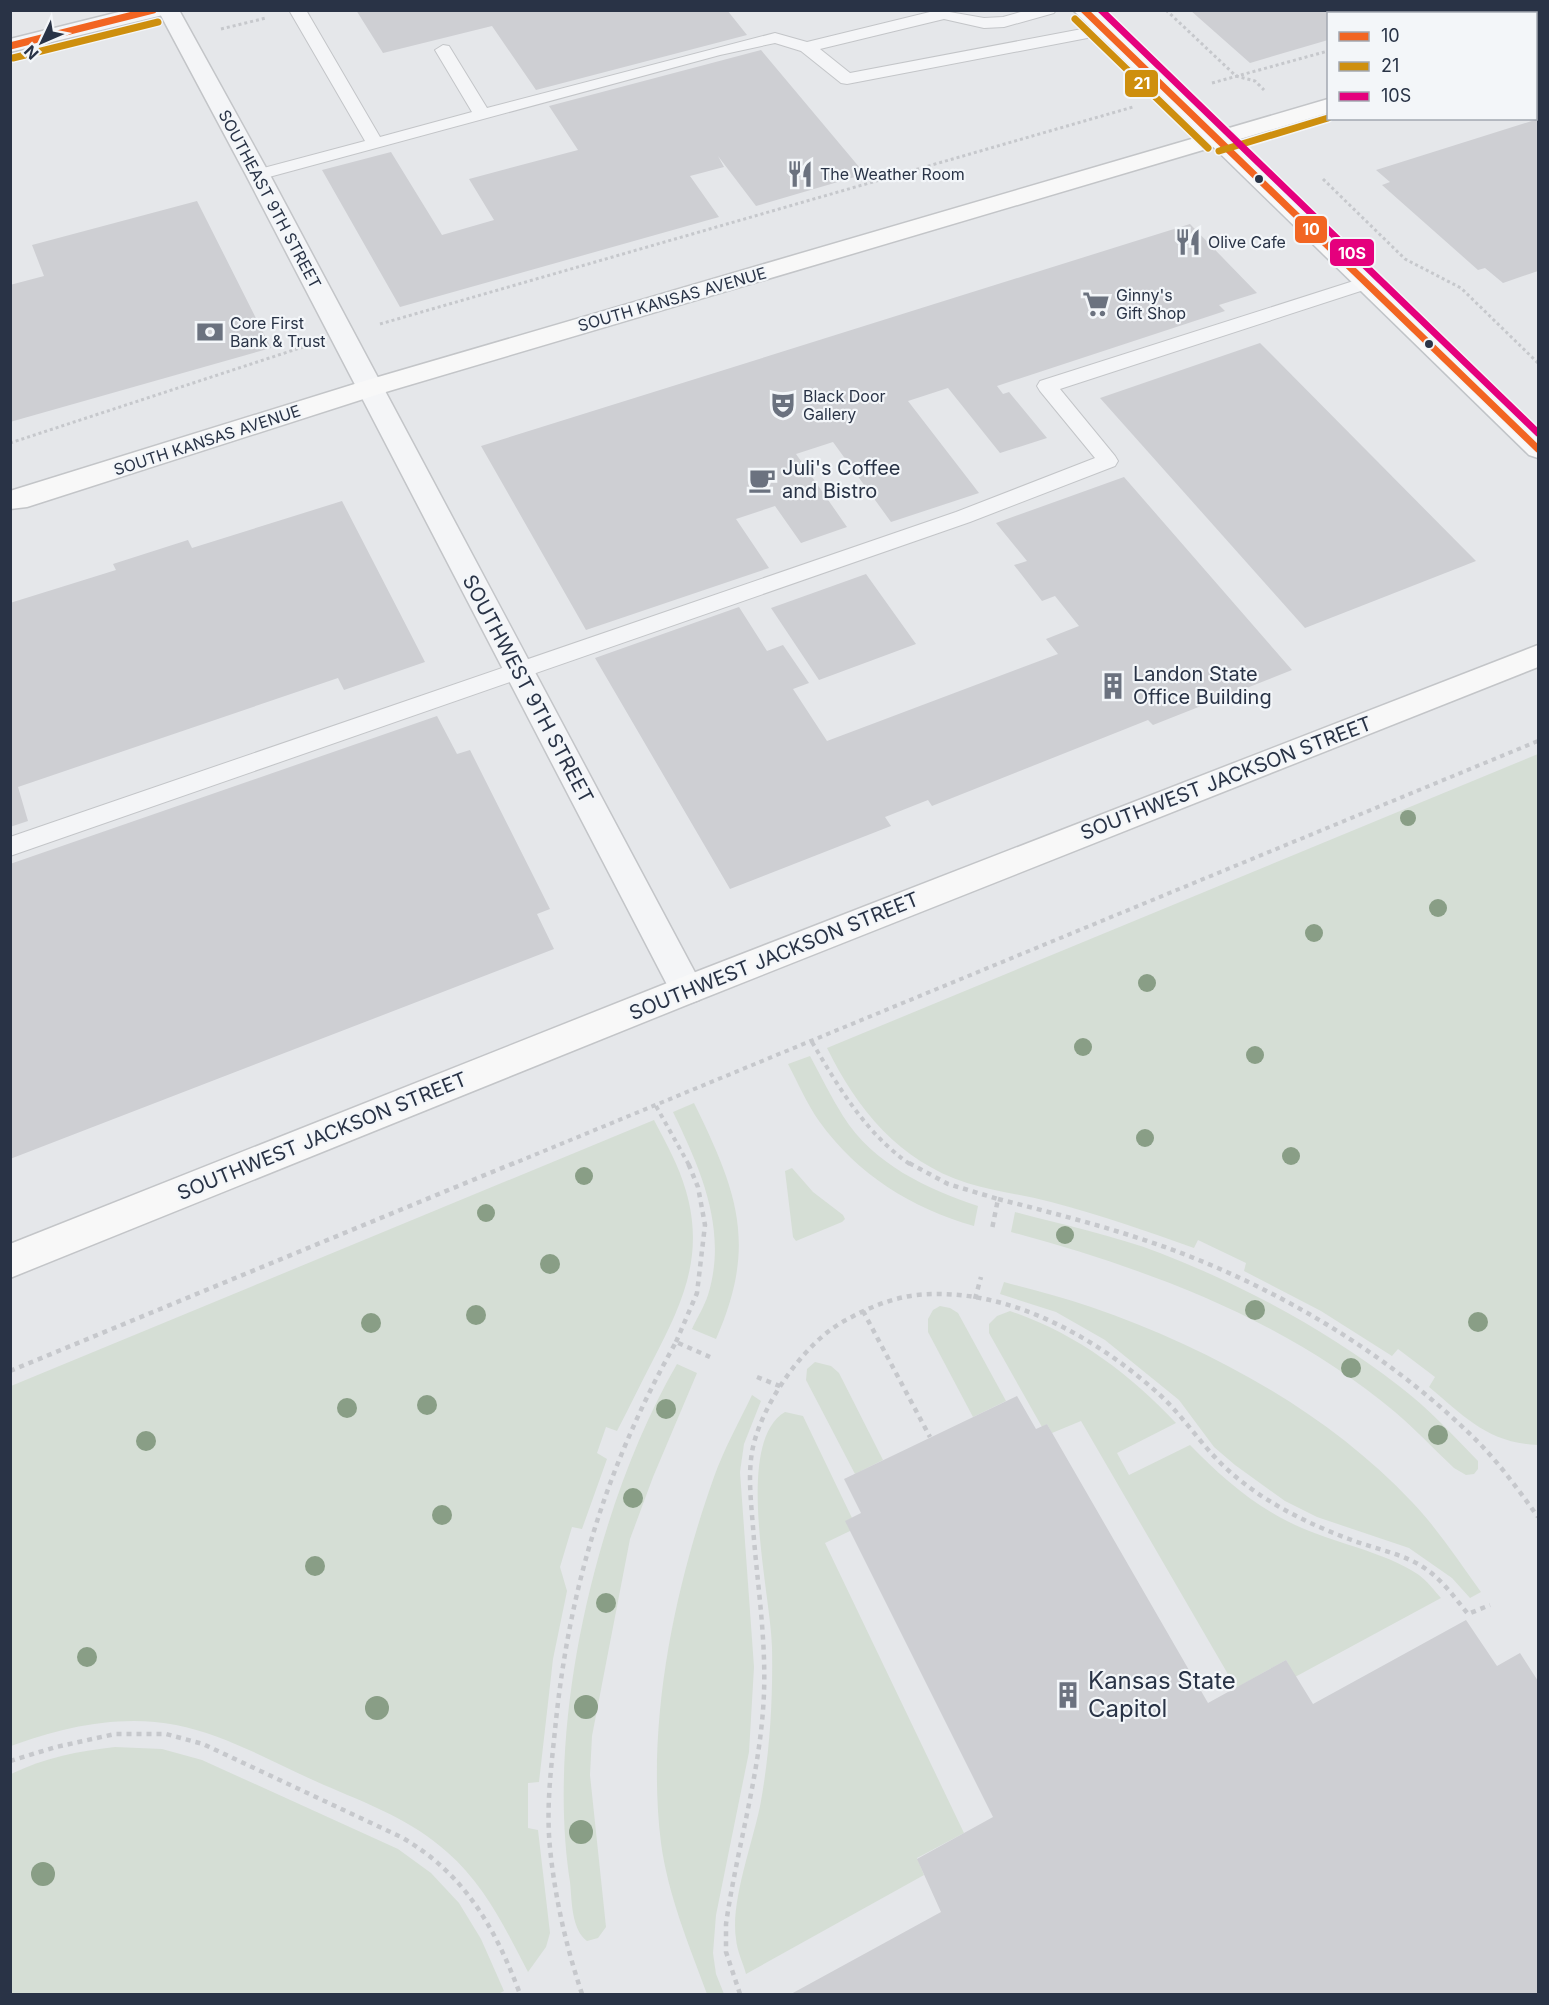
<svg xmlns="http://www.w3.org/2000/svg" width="1549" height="2005" viewBox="0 0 1549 2005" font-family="Inter,sans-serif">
<rect width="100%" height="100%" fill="#e5e7ea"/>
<g fill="#d5ded5">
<path d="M1538 754V1445C1488 1443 1465 1417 1429 1387L1435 1377 1398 1349 1392 1356 1321 1311 1244 1271 1246 1263 1198 1240 1194 1248C1147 1231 1100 1215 1051 1202 1023 1195 994 1191 967 1183 899 1161 857 1109 827 1048Z"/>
<path d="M810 1056C821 1076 831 1097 843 1116 873 1164 927 1189 978 1206L974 1226C911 1208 858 1175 819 1121 807 1104 798 1083 788 1064Z"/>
<path d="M694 1103C737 1191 758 1244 716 1339L692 1329C697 1318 704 1307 708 1295 728 1230 701 1170 673 1112Z"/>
<path d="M654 1120C666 1143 679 1166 686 1191 705 1257 682 1304 652 1362 640 1385 629 1408 617 1431L606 1427 597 1453 607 1459 582 1529 572 1527 560 1567 567 1591 553 1659 539 1782 528 1783V1828L538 1830 550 1933 546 1947 528 1972C505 1928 485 1885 447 1852 412 1820 366 1803 324 1785 276 1764 227 1735 176 1725 121 1714 62 1727 11 1746V1386Z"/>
<polygon points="792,1168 813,1192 843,1215 845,1219 842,1222 796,1241 793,1237 785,1171"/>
<path d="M1015 1212C1063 1225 1113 1235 1160 1253 1243 1285 1328 1331 1399 1386 1428 1408 1453 1435 1478 1461V1469L1474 1474 1466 1475 1454 1468C1434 1449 1415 1429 1395 1412 1284 1319 1148 1269 1011 1232Z"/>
<path d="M1004 1282C1033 1290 1063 1297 1091 1307 1209 1348 1326 1411 1412 1502 1438 1529 1459 1562 1481 1592L1470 1598 1452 1578 1409 1548 1317 1517 1285 1501 1235 1465 1214 1447 1179 1400 1105 1340 1056 1312 1000 1294Z"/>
<polygon points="940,1306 950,1308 958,1313 1006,1401 973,1417 928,1332 928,1319 933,1310"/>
<path d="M1010 1311C1075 1333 1129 1373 1176 1423L1117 1453 1129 1475 1190 1445C1218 1474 1251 1503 1287 1521 1329 1543 1380 1549 1419 1575 1427 1581 1434 1590 1441 1598L1295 1677 1286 1660 1236 1688 1081 1421 1052 1433 1047 1424 1042 1427 989 1333V1324L997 1316Z"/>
<polygon points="815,1362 831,1366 839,1373 883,1460 855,1474 806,1380 807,1369"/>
<path d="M677 1364 697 1373 653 1477 630 1539 592 1736 590 1775 606 1927 598 1938 587 1941C571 1929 572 1900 570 1882 545 1723 597 1502 677 1364Z"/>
<path d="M752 1395 761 1401 744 1444 740 1472 754 1667 749 1752 716 1915 713 1953 716 1974 724 1994H707C689 1945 668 1895 661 1843 646 1724 674 1589 714 1477 724 1449 739 1422 752 1395Z"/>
<path d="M785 1412 803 1416 852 1518 850 1531 825 1543 964 1833 917 1858 924 1875 746 1974C743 1963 737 1951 736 1939 730 1901 754 1840 761 1801 770 1750 773 1699 772 1647 771 1595 733 1442 785 1412Z"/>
<path d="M115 1747 162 1749 202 1760 398 1849 431 1873 459 1903 481 1939 504 1991 498 1994H11V1774C44 1758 78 1751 115 1747Z"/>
</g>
<g fill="#cecfd3">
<polygon points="356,10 727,10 747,35 536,90 492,26 383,53"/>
<polygon points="1190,10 1355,10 1359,14 1328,14 1328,40 1250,63"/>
<polygon points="761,50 865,174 756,206 718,156 724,167 690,176 719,217 400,307 322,170 391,152 442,235 494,220 469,179 578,150 549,106"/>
<polygon points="1538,119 1538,271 1503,283 1485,268 1478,270 1382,185 1390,182 1376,170"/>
<polygon points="197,201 271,348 10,422 10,285 44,276 32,245"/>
<polygon points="1190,224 1257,293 1219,305 1225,311 997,386 1003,394 1009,392 1047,438 1000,453 948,388 908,401 979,493 891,522 833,442 796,454 847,527 801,543 775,506 736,519 769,568 586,630 481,446"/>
<polygon points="1260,343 1476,561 1305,628 1100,398"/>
<polygon points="1124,477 1292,670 1153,725 1148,720 932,806 928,800 885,817 891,826 730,889 595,658 739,607 767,651 783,645 809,683 793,689 827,741 1058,654 1046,639 1079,626 1055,596 1042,601 1014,565 1027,561 996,523"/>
<polygon points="342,501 425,662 344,690 338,678 18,787 28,821 10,827 10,603 116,570 113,564 188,540 192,548"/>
<polygon points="866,574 916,644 819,680 771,608"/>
<polygon points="437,716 457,754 470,750 550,909 537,914 554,949 10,1159 10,864"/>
<polygon points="1017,1396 1036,1429 1047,1424 1208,1703 1286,1660 1313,1704 1466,1620 1497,1666 1520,1653 1538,1681 1538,1994 791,1994 941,1912 917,1859 993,1817 845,1521 861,1513 844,1479"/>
</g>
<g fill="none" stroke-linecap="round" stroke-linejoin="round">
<defs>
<g id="service">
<polygon points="289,10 306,10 380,137 472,112 435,50 443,45 449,46 487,108 775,33 807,42 938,10 984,18 1003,17 1028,10 1056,10 1054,13 1004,27 984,28 944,19 820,49 850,73 1103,25 1111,30 1103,35 847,84 841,83 801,51 775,43 720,55 258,180 252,179 249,175 252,171 365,141"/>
<polygon points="1404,10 1421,10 1423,14 1406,14"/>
<polygon points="1514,10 1531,10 1533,14 1516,14"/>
<polygon points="1366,277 1375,283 1373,287 1060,389 1115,456 1118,461 1115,466 970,522 10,856 10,837 956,512 1095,458 1040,391 1037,386 1040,381"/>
</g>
<polygon id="minor" points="127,10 165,10 163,15 10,52 10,39"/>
<polygon id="tertiary" points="158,10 179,10 270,175 699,980 703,990 699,1000 687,1004 675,1000 246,175"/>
<g id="secondary">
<rect x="1536" y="23" width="2" height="13"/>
<polygon points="1538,56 1538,70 1536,71 1536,57"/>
<polygon points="1328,99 1328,113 379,394 27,507 10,509 10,491 361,382"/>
<polygon points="1538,645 1538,667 699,1000 10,1278 10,1244 675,980"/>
</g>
<polygon id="primary" points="1073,10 1096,10 1538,434 1538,458 1529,455"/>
</defs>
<use href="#service" stroke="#c3c5c8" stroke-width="2"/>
<use href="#minor" stroke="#c3c5c8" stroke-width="3"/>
<use href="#tertiary" stroke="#c3c5c8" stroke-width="3"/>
<use href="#secondary" stroke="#c3c5c8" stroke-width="3"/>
<use href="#primary" stroke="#c1c4c8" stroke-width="3"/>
<g stroke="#c6c8cc" stroke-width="3" stroke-dasharray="3 3" stroke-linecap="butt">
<polyline points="1166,10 1236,76 1255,81 1264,90"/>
<polyline points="1469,14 1480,10"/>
<polyline points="221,29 266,18"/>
<polyline points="1212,83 1328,51"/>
<polyline points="1323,179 1405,259 1461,288 1538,363"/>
<polyline points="380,324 1133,107"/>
<polyline points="10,443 306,346"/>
</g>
<g stroke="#c6c8cc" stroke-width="4" stroke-dasharray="4.5 4.5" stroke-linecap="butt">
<path d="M812 1042C839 1088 866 1134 911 1165"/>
<polyline points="656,1106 689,1165"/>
<polyline points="510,1165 1538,741"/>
</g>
<g stroke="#c6c8cc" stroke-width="4.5" stroke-dasharray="5 5" stroke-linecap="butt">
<polyline points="909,1163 948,1184 998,1199 992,1229"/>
<path d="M998 1199C1057 1214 1116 1229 1173 1250 1281 1290 1389 1355 1472 1436 1497 1460 1518 1489 1538 1517"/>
<polyline points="975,1299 981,1277"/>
<polyline points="863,1311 930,1437"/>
<polyline points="676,1342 697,1293 705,1225 698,1187 688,1163"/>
<polyline points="10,1371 514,1163"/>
<polyline points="757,1377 782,1387"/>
<path d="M10 1761 56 1747 115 1734H166L203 1744 401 1837C464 1873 495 1927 520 1994"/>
<path d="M582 1994C566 1946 555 1898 550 1848 546 1808 551 1769 555 1730 569 1587 606 1467 676 1342L710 1357"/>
<path d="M740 1994 726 1952V1924C737 1847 761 1771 764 1693 766 1637 757 1582 753 1527 751 1502 748 1476 752 1452 760 1406 805 1341 846 1320 868 1308 891 1298 917 1295 1006 1286 1096 1337 1160 1395 1185 1418 1203 1448 1229 1471 1264 1502 1306 1523 1349 1539 1374 1549 1403 1553 1426 1569 1443 1581 1455 1598 1468 1614L1490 1605"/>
</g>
<use href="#service" fill="#f4f5f7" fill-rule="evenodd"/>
<use href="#minor" fill="#f4f5f7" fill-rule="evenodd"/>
<use href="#tertiary" fill="#f4f5f7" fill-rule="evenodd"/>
<use href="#secondary" fill="#f8f8f8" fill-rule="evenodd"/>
<use href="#primary" fill="#f8f8f8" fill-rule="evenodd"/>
<defs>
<g id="bus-1">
<polyline points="1084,10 1538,449"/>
<polyline points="10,46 153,10"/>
</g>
<g id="bus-2">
<polyline points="1075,19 1208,148"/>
<polyline points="13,58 158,22"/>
<polyline points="1219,151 1328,118"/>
</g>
<polyline id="bus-3" points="1101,10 1538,433"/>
</defs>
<use href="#bus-1" stroke="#f3f6f9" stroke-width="10"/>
<use href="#bus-2" stroke="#f3f6f9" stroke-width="10"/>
<use href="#bus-3" stroke="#f3f6f9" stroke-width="10"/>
<use href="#bus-1" stroke="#f26522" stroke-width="7"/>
<use href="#bus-2" stroke="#ce8f0e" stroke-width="7"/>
<use href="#bus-3" stroke="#e5007d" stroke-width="7"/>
</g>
<g fill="#899e86">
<circle cx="1408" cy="818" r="8"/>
<circle cx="1438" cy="908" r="9"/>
<circle cx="1314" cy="933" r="9"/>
<circle cx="1147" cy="983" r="9"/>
<circle cx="1083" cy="1047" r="9"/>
<circle cx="1255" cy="1055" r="9"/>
<circle cx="1145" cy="1138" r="9"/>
<circle cx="1291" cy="1156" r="9"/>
<circle cx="584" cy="1176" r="9"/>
<circle cx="486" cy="1213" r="9"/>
<circle cx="1065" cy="1235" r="9"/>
<circle cx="550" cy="1264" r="10"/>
<circle cx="1255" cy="1310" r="10"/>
<circle cx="476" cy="1315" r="10"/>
<circle cx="1478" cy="1322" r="10"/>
<circle cx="371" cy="1323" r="10"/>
<circle cx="1351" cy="1368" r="10"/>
<circle cx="427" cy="1405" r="10"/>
<circle cx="347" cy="1408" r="10"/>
<circle cx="666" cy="1409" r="10"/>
<circle cx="1438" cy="1435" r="10"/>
<circle cx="146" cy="1441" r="10"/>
<circle cx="633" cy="1498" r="10"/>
<circle cx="442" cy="1515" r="10"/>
<circle cx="315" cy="1566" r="10"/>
<circle cx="606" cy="1603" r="10"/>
<circle cx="87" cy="1657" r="10"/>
<circle cx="586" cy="1707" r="12"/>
<circle cx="377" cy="1708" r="12"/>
<circle cx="581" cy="1832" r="12"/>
<circle cx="43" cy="1874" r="12"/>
</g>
<defs>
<symbol id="restaurant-bare" viewBox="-9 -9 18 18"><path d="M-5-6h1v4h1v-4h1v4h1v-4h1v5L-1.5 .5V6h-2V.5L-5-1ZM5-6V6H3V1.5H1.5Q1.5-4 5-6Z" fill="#6b727f" stroke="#f3f6f9" stroke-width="2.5" paint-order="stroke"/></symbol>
<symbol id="supermarket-bare" viewBox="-9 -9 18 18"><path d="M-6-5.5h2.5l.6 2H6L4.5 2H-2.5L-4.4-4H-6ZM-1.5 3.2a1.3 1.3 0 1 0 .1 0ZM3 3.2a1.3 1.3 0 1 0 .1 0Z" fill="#6b727f" stroke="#f3f6f9" stroke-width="2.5" paint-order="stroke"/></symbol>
<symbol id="bank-bare" viewBox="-9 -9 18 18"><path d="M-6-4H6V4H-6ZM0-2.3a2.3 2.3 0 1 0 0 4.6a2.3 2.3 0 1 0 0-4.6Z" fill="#6b727f" stroke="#f3f6f9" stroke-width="2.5" paint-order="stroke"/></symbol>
<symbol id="theatre-bare" viewBox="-9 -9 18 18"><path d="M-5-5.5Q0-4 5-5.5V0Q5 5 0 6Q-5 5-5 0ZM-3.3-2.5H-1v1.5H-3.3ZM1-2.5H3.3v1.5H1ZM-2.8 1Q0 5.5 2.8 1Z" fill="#6b727f" stroke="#f3f6f9" stroke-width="2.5" paint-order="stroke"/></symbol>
<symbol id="cafe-bare" viewBox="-9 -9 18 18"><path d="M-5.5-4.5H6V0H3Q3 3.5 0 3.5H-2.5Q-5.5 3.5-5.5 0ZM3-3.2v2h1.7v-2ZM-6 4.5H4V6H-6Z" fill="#6b727f" stroke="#f3f6f9" stroke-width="2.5" paint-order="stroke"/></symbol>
<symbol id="building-bare" viewBox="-9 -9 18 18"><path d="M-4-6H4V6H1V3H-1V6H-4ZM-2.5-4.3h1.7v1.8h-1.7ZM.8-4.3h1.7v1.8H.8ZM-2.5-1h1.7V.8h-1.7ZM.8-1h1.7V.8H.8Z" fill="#6b727f" stroke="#f3f6f9" stroke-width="2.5" paint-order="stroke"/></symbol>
</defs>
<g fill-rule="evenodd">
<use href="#restaurant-bare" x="781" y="155" width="38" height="38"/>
<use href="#restaurant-bare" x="1169" y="223" width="38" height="38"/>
<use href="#supermarket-bare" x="1077" y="285" width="38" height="38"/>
<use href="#bank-bare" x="191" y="313" width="38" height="38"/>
<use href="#theatre-bare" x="764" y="386" width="38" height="38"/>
<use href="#cafe-bare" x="743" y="461" width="38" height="38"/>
<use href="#building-bare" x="1094" y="667" width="38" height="38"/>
<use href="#building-bare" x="1049" y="1676" width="38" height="38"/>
</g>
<g fill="#293346" stroke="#f3f6f9" stroke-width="2">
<circle cx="1259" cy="179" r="5"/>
<circle cx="1429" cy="344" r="5"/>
</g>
<g text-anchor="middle" stroke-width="4.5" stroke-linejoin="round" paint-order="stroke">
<g font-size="16" fill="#293346" stroke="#f3f6f9" text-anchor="start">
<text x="820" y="180">The Weather Room</text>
<text x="1208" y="248">Olive Cafe</text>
<text x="1116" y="301">Ginny's<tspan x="1116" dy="18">Gift Shop</tspan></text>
<text x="230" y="329">Core First<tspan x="230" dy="18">Bank &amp; Trust</tspan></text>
<text x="803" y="402">Black Door<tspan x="803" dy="18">Gallery</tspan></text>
</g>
<g font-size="16" fill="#293346" stroke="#f3f6f9">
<text transform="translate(270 199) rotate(62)" y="6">SOUTHEAST 9TH STREET</text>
<text transform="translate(672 299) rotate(-16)" y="6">SOUTH KANSAS AVENUE</text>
<text transform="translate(207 440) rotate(-18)" y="6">SOUTH KANSAS AVENUE</text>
</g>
<g font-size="20" fill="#293346" stroke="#f3f6f9" text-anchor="start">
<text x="782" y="475">Juli's Coffee<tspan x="782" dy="23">and Bistro</tspan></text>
<text x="1133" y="681">Landon State<tspan x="1133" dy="23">Office Building</tspan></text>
</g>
<g font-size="20" fill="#293346" stroke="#f3f6f9">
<text transform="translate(528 689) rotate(62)" y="7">SOUTHWEST 9TH STREET</text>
<text transform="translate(1226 778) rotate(-21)" y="7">SOUTHWEST JACKSON STREET</text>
<text transform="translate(774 956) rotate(-22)" y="7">SOUTHWEST JACKSON STREET</text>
<text transform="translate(322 1136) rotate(-22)" y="7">SOUTHWEST JACKSON STREET</text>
</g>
<g font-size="24" fill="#293346" stroke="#f3f6f9" text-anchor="start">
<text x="1088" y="1689">Kansas State<tspan x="1088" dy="28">Capitol</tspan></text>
</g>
</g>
<g stroke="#f3f6f9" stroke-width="2">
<rect x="1124" y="69" width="35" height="29" rx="6" fill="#ce8f0e"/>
<rect x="1294" y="215" width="34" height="29" rx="6" fill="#f26522"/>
<rect x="1329" y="238" width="46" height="29" rx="6" fill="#e5007d"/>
</g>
<g font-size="16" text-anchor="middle" font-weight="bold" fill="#fff">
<text x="1142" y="89">21</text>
<text x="1311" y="235">10</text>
<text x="1352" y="259">10S</text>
</g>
<rect width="1549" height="2005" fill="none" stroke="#293346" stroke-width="24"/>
<rect x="1327" y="12" width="210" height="108" fill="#f3f6f9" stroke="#a2a8b1" stroke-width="1.5"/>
<rect x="1339" y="32" width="30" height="9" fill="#f26522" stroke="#a2a8b1" stroke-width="1.5"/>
<text x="1381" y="42" font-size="18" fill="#293346">10</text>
<rect x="1339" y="62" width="30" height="9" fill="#ce8f0e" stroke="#a2a8b1" stroke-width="1.5"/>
<text x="1381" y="72" font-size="18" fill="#293346">21</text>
<rect x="1339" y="92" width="30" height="9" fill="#e5007d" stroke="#a2a8b1" stroke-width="1.5"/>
<text x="1381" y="102" font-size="18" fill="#293346">10S</text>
<g transform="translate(42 42) rotate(226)" stroke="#f3f6f9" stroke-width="4.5" paint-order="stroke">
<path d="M0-4.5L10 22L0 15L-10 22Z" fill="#293346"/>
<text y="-9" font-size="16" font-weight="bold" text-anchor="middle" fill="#293346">N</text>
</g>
</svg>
